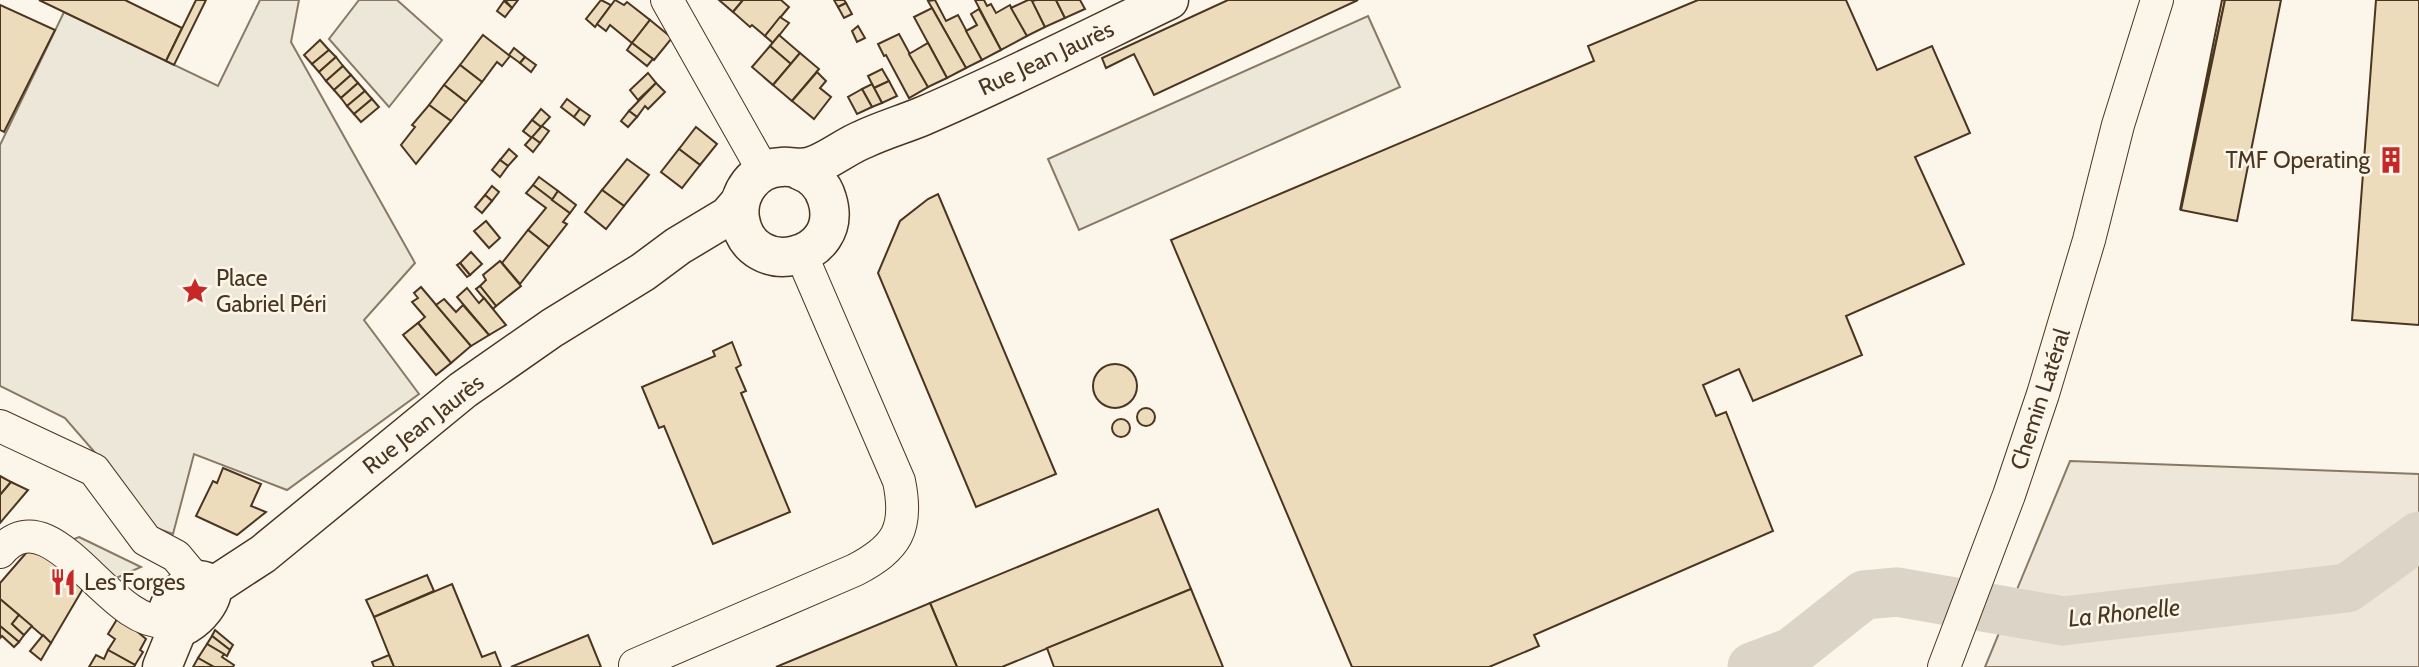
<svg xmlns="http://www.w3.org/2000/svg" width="2419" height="667" viewBox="0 0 2419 667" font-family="Cabin,sans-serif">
<rect width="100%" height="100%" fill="#fbf6e9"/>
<polygon fill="#ede6d9" stroke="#887966" stroke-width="2" points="2070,461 2419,474 2419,667 1985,667"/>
<g fill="#ede7d9" stroke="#887966" stroke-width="2">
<polygon points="260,0 299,0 291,42 415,263 364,320 419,394 287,490 194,454 173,534 156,528 110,470 65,418 0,386 0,145 64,12 218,86"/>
<polygon points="359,0 397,0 442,40 389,107 329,39"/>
<polygon points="1368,16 1400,87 1079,230 1048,159"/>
<polygon points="79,537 141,567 114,579 64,543"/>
</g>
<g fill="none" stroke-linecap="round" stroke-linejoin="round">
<polyline stroke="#dcd4c6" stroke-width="49" points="1752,667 1792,652 1864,595 1897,592 2063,621 2347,588 2419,536"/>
</g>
<g fill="#ecdcbc" stroke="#4a3520" stroke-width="2">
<polygon points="39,0 125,0 182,28 166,61"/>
<polygon points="196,0 206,0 174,65 166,61"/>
<polygon points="505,0 518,0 512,8"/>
<polygon points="601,0 611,5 595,27 586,19"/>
<polygon points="615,0 624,5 627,2 650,20 632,43 610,25 606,31 597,24"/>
<polygon points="719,0 743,0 733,12"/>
<polygon points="743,0 781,0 789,7 765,36 752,25 750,27 733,12"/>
<polygon points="834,0 844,0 846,3 838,7"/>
<polygon points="935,0 946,21 958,15 982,60 966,68 928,1"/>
<polygon points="975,0 984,0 987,6 991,4 996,13 1010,5 1027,36 1001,50"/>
<polygon points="1028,0 1032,0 1045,27 1027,36 1011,8"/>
<polygon points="1036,0 1056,0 1065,18 1045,27 1032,1"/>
<polygon points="1056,0 1080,0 1085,9 1065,18"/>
<polygon points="1228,0 1358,0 1154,95 1134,54 1106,68 1102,58"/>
<polygon points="1698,0 1846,0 1877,70 1932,46 1970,133 1915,157 1964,264 1846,316 1862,355 1753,401 1739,369 1703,385 1716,416 1726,412 1773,531 1534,635 1539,646 1489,667 1352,667 1171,240 1594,61 1588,46"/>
<polygon points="2222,0 2225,0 2180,210"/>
<polygon points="2225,0 2281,0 2237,221 2181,210"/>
<polygon points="2376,0 2419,0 2419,325 2352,320"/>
<polygon points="504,1 512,8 505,17 497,11"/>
<polygon points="846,3 852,14 844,18 838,7"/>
<polygon points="0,5 55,30 4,132 0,130"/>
<polygon points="932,8 966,68 947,78 914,17"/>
<polygon points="979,9 1001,50 982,60 966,31 977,25 971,14"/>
<polygon points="780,17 789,23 773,43 765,36"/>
<polygon points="650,20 672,38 654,60 632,43"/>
<polygon points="858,26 865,38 857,42 852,31"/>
<polygon points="899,34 928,87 909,98 886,55 884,56 878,44"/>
<polygon points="483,35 510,56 502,66 497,62 482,82 460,65"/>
<polygon points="779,35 800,53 791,64 770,46"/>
<polygon points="320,40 329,50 312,64 304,55"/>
<polygon points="632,43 653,59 647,66 627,50"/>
<polygon points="928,43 947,78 928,87 909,54"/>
<polygon points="770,46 791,64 773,85 752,67"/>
<polygon points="514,48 525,57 520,63 509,55"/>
<polygon points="329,50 336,57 319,72 312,64"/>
<polygon points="800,53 819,69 792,101 773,85"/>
<polygon points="336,57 343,66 326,81 319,72"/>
<polygon points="525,57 536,65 531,72 520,63"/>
<polygon points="460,65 482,82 466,102 444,85"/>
<polygon points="343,66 351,75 334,90 326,81"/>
<polygon points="882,69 889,81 874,88 868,76"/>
<polygon points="817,72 826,81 820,88 831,97 814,119 792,101"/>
<polygon points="648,73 656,83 638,100 630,90"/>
<polygon points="351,75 358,83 341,98 334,90"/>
<polygon points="889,81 897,96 882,103 874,88"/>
<polygon points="358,83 365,91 347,106 341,98"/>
<polygon points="656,83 665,92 648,109 645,106 637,117 629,111"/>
<polygon points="872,84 882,103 872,107 862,89"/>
<polygon points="444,85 466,102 451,121 429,105"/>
<polygon points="862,89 872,107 857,114 848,97"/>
<polygon points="365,91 372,99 354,114 347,106"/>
<polygon points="372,99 379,107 361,122 354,114"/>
<polygon points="567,99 580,109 574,117 561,107"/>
<polygon points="429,105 451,121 416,164 401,145 415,127 412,125"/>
<polygon points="541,109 550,117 541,127 532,120"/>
<polygon points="580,109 590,116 584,125 574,117"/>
<polygon points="629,111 637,117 628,127 621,121"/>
<polygon points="532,120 541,127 532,138 523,131"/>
<polygon points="542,126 549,131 540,143 532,137"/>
<polygon points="696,127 717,144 700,165 679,149"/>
<polygon points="532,137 540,143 533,152 525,145"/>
<polygon points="509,149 517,156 508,166 500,160"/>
<polygon points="679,149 700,165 682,188 661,172"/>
<polygon points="627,159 649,175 624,206 602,190"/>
<polygon points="500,160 508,166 500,177 492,170"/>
<polygon points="539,177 558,191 552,200 533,185"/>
<polygon points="533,185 570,213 563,222 567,224 549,247 528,230 546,208 526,193"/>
<polygon points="492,186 499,192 492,201 485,195"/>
<polygon points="602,190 624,206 606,229 585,212"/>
<polygon points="558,191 576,205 570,213 552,200"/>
<polygon points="938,194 1056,474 976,507 878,273 900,221 928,199"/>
<polygon points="485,195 492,201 482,213 475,207"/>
<polygon points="486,221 500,238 489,248 474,231"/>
<polygon points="528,230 549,247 520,284 502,263"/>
<polygon points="471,252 482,264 470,275 460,263"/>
<polygon points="500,261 521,286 496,306 480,286 486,280 483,275"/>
<polygon points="460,263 470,275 467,277 457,265"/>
<polygon points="480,286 496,306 493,309 476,289"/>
<polygon points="421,287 471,346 451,363 418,323 425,317 412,302 418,298 414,293"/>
<polygon points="467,288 479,303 484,298 506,325 489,335 457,297"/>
<polygon points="444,299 456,312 463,305 489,335 471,346 436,305"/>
<polygon points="418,323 451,363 436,375 403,335"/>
<polygon points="732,342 741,365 736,368 746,391 741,393 790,512 713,544 664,426 659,428 642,387 715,356 713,351"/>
<circle cx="1115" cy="386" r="22"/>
<circle cx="1146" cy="417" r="9"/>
<circle cx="1121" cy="428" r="9"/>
<polygon points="223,468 261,484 251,506 266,512 237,535 196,516 213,481 217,483"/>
<polygon points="0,476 11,482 0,495"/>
<polygon points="11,482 28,490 0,523 0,495"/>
<polygon points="1158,509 1191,589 1002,667 957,667 930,603"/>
<polygon points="33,545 84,587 51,643 0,599 0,583"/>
<polygon points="427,575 434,591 374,617 366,600"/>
<polygon points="452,584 482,657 495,652 501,667 394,667 374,617"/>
<polygon points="1191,589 1223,667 1054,667 1047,648"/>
<polygon points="0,599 19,615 12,624 24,635 19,642 0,626"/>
<polygon points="930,603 957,667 776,667"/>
<polygon points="19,615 32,626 24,635 12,624"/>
<polygon points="119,616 146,639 140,650 143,652 135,665 108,650 115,639 108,634"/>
<polygon points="0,626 19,642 14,647 2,636 0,638"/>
<polygon points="215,630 233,645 230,650 212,636"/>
<polygon points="43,635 51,643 41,660 30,651"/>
<polygon points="588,635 601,667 511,667"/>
<polygon points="212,636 230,650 227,656 207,644"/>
<polygon points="207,644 224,654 222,657 234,665 233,667 214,667 198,658"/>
<polygon points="108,650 135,665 134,667 89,667 96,655 104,659"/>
<polygon points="389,655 394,667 374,667 372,662"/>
<polygon points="198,658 214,667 193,667"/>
</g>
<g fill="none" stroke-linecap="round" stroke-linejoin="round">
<defs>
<g id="minor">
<polyline points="667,0 764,172"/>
<polyline points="0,426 94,470 146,540 176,556 196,580"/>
<path d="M0 552C53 491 110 631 168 621"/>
<path d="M635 665 855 570C897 548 909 529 899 481L801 254"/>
<polyline points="1944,667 2009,495 2043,394 2089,240 2118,125 2157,0"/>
</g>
<g id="major">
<path d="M799 170C813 175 823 185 827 199 846 260 750 282 740 219 736 193 755 168 781 167 793 166 800 170 812 166 830 160 846 146 864 139 883 130 904 124 923 116 1007 80 1088 39 1169 0"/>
<path d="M196 580C234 580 194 629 175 628L166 617C168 602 183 587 196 580Z"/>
<polyline points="211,588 263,554 463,390 552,328 643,272 678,246 728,216 740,202"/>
<polyline points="162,667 178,628"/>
</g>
</defs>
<use href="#minor" stroke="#4a3520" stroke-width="34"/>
<use href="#major" stroke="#4a3520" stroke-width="41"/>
<use href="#minor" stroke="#fbf6e9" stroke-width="32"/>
<use href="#major" stroke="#fbf6e9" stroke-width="38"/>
</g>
<defs>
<symbol id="building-bare" viewBox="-9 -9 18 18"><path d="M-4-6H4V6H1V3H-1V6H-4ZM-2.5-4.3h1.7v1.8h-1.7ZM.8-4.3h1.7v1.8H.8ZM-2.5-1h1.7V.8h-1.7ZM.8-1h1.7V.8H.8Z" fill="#c62828" stroke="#fbf6e9" stroke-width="2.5" paint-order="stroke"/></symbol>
<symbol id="sight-bare" viewBox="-9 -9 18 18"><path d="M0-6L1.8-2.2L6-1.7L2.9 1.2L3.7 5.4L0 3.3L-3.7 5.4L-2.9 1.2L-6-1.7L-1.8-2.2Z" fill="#c62828" stroke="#fbf6e9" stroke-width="2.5" paint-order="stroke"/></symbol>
<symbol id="restaurant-bare" viewBox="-9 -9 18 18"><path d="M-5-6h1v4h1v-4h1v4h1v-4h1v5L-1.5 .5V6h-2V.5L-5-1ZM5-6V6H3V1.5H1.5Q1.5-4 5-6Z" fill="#c62828" stroke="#fbf6e9" stroke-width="2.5" paint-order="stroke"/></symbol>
</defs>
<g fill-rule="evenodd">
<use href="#building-bare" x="2372" y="141" width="38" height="38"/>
<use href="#sight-bare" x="176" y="272" width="38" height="38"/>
<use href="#restaurant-bare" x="44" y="563" width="38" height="38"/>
</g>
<g text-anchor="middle" stroke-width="5" stroke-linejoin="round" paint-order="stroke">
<g font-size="23" fill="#4a3520" stroke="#fbf6e9">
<text transform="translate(1046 58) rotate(-25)" y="8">Rue Jean Jaurès</text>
<text transform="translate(2040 399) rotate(-72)" y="8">Chemin Latéral</text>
<text transform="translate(423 424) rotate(-38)" y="8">Rue Jean Jaurès</text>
</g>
<g font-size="23" fill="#4a3520" stroke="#fbf6e9" text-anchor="start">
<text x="2370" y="168" text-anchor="end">TMF Operating</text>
<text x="216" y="286">Place<tspan x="216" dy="26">Gabriel Péri</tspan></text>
<text x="84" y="590">Les Forges</text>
</g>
<g font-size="24" font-style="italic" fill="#4a3520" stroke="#fbf6e9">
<text transform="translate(2124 613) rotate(-6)" y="8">La Rhonelle</text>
</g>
</g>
</svg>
